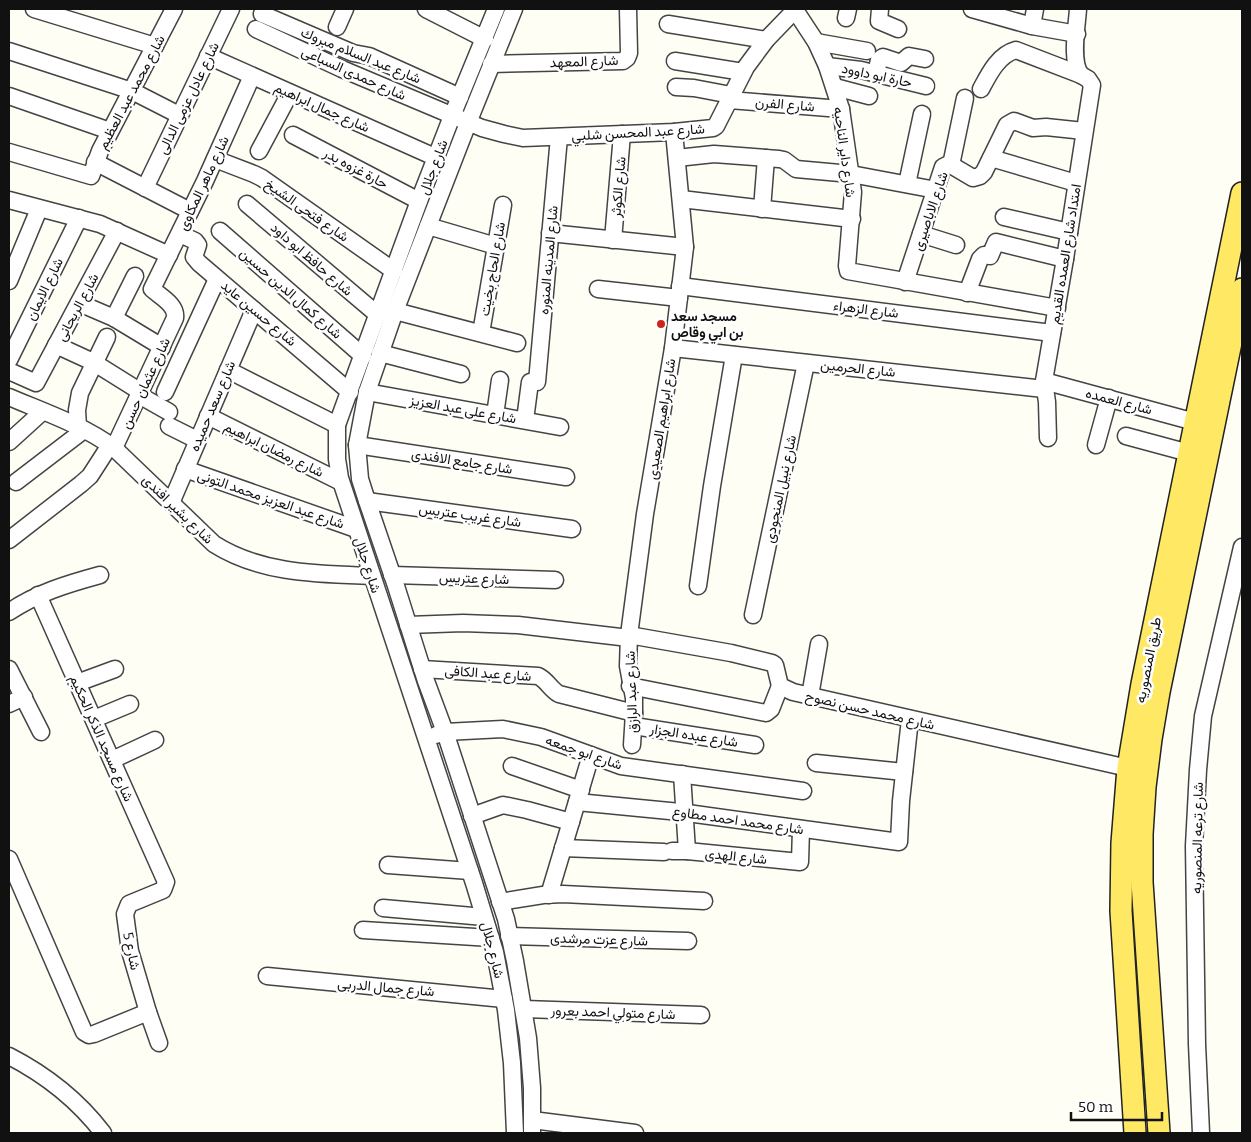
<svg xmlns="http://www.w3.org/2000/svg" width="1251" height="1142" viewBox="0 0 1251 1142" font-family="Bitter,Vazirmatn,serif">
<rect width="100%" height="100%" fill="#fffef4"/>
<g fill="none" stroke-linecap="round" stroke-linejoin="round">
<defs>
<g id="minor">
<polyline points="34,9 155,46"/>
<polyline points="426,9 485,39"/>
<polyline points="496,9 452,116 419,201 346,400 337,425 337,459 340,478 474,883 495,952 506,1010 512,1063 515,1133"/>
<polyline points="514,9 468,123 395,311 367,392 357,445 360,479 367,501 396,586 426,681 445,732 506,919 515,961 528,1038 532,1088 532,1133"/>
<polyline points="880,9 879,21 898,29"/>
<polyline points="972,9 1032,26 1077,34"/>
<path d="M1078 9C1077 26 1070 62 1081 75"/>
<polyline points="795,10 816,42 827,66 841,109 853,192 847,266 848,271 1057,308"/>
<polyline points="262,14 353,53 369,56 460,97"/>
<polyline points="846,18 848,9"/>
<polyline points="668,24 766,40"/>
<polyline points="1032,26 1035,9"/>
<polyline points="337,27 345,9"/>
<polyline points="256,29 342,69 482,128 504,134 523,138 674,132 713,128 716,126 746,67 766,40 796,9"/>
<polyline points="816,42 867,51"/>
<polyline points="9,51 132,91 179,115"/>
<polyline points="208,56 437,158"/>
<polyline points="675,61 743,72"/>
<polyline points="491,64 623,61 627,58 629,53 628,9"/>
<polyline points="827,66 861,70 926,86"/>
<polyline points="876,73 879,60 883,57 901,63 909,56 925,59"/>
<polyline points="676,87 694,88 731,95"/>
<polyline points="835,87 869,96"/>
<path d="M981 89C989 74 998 55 1016 50L1081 75 1088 79 1092 85 1065 259 1044 381 1047 402 1048 438"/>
<polyline points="9,96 110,131"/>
<polyline points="729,100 841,109"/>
<polyline points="293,135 419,201"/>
<polyline points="259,151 290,93"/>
<polyline points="9,152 91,176 100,151 174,9"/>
<polyline points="677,158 714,154 779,159 784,160 796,169 851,174 936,190"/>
<polyline points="991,158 1076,183"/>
<polyline points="215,159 254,174 262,178 394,271"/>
<polyline points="95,162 190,211"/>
<polyline points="951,165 965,98"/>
<polyline points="907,184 922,114"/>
<polyline points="145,188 231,9"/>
<polyline points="681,199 852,219"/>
<polyline points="9,200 100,224 169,255"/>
<polyline points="247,204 378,315"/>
<polyline points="762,209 766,158"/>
<polyline points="1004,217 1069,232"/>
<polyline points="428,226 496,246"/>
<polyline points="220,231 363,356"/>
<polyline points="550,233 685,247"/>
<polyline points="180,234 195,241 198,245 194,257 199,263 350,392"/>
<polyline points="921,234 956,245"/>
<polyline points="613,240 622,134"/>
<polyline points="9,281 39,209"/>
<polyline points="905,282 943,167 947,165 951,165 973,178 980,176 984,172 1007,125 1014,121 1033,128 1046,127 1084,131"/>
<polyline points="680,286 1052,333"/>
<polyline points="598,289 679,298"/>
<polyline points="967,293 980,259 984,255 990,256 996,242 1065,259"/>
<polyline points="79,303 114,318 162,347"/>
<polyline points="395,311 517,343"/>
<polyline points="114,318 135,276"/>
<polyline points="481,333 503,205"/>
<polyline points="56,345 93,362 141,392"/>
<polyline points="673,348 1044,389"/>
<polyline points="380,353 461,374"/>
<polyline points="9,360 79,218"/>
<polyline points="228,370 337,425"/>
<polyline points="9,371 36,383 117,231"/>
<polyline points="1044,381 1195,422"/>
<polyline points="537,382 559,137"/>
<polyline points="165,392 217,279"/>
<polyline points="367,392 560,427"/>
<polyline points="139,395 169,412"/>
<path d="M9 397C44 412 83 425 114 448L214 544C261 574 318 574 372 576"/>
<polyline points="495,415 500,380"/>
<polyline points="208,416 341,482"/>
<polyline points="525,420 530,382"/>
<polyline points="169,426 197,440"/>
<polyline points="78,427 77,410 80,393 107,337"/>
<polyline points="1126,436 1189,453"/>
<polyline points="9,442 42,412"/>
<polyline points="357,445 566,477"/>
<polyline points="1096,445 1109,398"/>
<path d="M114 448 175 318C177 305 161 297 152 289L205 181 252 76"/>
<polyline points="185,469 356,529"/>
<polyline points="16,482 84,430"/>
<polyline points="367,501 572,529"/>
<polyline points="171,503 254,310"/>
<polyline points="9,540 81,484 90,476 110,445"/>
<polyline points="392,575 555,580"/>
<polyline points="698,586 712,486 734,355"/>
<polyline points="38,595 166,882 163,890 129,904 125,914 130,951 148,1012 159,1043"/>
<path d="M9 612C37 593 67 584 100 575"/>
<polyline points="753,615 806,363"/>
<polyline points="408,625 463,623 518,625 629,638"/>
<polyline points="629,635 731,653 772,663 775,665 780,686 793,692 1128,768"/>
<polyline points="9,669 41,732"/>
<path d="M422 669 538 676C547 680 550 689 559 694L634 713"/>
<polyline points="77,683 115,669"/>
<polyline points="630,686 766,713 771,709 780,686"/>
<polyline points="810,696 819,644"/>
<polyline points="9,704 24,697"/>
<polyline points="94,719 130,704"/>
<polyline points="634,726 755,745"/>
<polyline points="436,735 445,732 503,729 541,737 621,766 803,791"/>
<polyline points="632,745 634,713 634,698 628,666 629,635 645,514 673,348 685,247 674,132"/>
<polyline points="112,760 155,740"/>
<polyline points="816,763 904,772"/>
<polyline points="512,766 581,790"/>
<polyline points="682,774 687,851"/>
<polyline points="577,802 680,812 899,842 901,801 910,719"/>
<polyline points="472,816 503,805 527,810 571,822"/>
<polyline points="563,848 664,852"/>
<polyline points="672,851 687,851 800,862 801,829"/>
<polyline points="9,859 84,1032 89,1035 94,1034 148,1012"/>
<polyline points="388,865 470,871"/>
<polyline points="549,895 591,755"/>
<polyline points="500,902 543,895 563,894 704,901"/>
<polyline points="383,908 484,917"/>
<polyline points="363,930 491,938"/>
<polyline points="509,936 688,941"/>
<polyline points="267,976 504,999"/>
<polyline points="524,1009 701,1015"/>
<path d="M9 1056C46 1075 77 1099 103 1133"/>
<polyline points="532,1120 635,1133"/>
<polyline points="1201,1133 1197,1044 1194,846 1198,770 1203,716 1242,547"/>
</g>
<g id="major">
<polyline points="1135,1133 1121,911 1122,843 1128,768 1142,684 1242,193"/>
<polyline points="1159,1133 1142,882 1142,834 1145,787 1151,739 1159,692 1242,289"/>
</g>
</defs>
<use href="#minor" stroke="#444" stroke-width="19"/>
<use href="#major" stroke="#222" stroke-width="24"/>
<use href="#minor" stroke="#fff" stroke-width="16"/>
<use href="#major" stroke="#ffe964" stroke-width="21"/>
</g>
<circle fill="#ce251b" stroke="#fff" stroke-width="2" cx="661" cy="324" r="5"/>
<g text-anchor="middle" stroke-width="5" stroke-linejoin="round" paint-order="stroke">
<g font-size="14" fill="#111" stroke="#fff">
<text transform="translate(361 55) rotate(22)" y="5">شارع عبد السلام مبروك</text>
<text transform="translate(584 61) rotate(-2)" y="5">شارع المعهد</text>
<text transform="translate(354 73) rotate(24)" y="5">شارع حمدى السباعى</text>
<text transform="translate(877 75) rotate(12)" y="5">حارة ابو داوود</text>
<text transform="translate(131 92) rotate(-62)" y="5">شارع محمد عبد العظيم</text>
<text transform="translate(188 98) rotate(-64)" y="5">شارع عادل عزمى الدالى</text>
<text transform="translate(785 104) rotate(5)" y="5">شارع الفرن</text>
<text transform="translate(322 107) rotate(24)" y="5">شارع جمال ابراهيم</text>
<text transform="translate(638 132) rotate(-3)" y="5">شارع عبد المحسن شلبي</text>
<text transform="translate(845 152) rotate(82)" y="5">شارع داير الناحيه</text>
<text transform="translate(433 167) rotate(-69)" y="5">شارع جلال</text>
<text transform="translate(356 168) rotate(28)" y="5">حارة غزوه بدر</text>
<text transform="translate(203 183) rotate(-65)" y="5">شارع ماهر المكاوى</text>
<text transform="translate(618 187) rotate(-85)" y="5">شارع الكوثر</text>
<text transform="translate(307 210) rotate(35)" y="5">شارع فتحى الشيخ</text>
<text transform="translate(930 211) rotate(-71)" y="5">شارع الاباصيرى</text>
<text transform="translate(1065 254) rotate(-81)" y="5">امتداد شارع العمده القديم</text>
<text transform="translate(312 259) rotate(41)" y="5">شارع حافظ ابو داود</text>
<text transform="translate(548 260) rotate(-85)" y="5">شارع المدينه المنوره</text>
<text transform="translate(492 269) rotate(-80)" y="5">شارع الحاج بخيت</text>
<text transform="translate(44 289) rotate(-64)" y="5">شارع الايمان</text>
<text transform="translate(291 293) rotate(41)" y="5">شارع كمال الدين حسين</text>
<text transform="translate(77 307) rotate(-62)" y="5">شارع الريحانى</text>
<text transform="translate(866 309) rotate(7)" y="5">شارع الزهراء</text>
<text transform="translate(259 313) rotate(40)" y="5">شارع حسين عايد</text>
<text transform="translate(858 368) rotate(6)" y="5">شارع الحرمين</text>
<text transform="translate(145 383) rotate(-65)" y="5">شارع عثمان حسن</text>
<text transform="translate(1119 401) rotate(15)" y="5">شارع العمده</text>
<text transform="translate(212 406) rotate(-67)" y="5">شارع سعد حميده</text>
<text transform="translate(463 409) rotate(10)" y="5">شارع على عبد العزيز</text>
<text transform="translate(661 419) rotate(-81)" y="5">شارع ابراهيم الصعيدى</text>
<text transform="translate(274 449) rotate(26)" y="5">شارع رمضان ابراهيم</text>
<text transform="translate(462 461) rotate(9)" y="5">شارع جامع الافندى</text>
<text transform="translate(780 489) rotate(-78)" y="5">شارع نبيل المنجودى</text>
<text transform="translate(271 499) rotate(19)" y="5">شارع عبد العزيز محمد التونى</text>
<text transform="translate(178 509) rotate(44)" y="5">شارع بشير افندى</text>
<text transform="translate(470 515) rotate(8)" y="5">شارع غريب عتريس</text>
<text transform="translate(368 565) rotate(72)" y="5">شارع جلال</text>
<text transform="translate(474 578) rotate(2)" y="5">شارع عتريس</text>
<text transform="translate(1148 660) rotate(-79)" y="5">طريق المنصوريه</text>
<text transform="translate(488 673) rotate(4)" y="5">شارع عبد الكافى</text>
<text transform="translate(631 692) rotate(-92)" y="5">شارع عبد الرازق</text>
<text transform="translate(870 710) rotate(13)" y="5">شارع محمد حسن نصوح</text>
<text transform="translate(694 735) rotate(9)" y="5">شارع عبده الجزار</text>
<text transform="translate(102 738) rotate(66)" y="5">شارع مسجد الذكر الحكيم</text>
<text transform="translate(584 752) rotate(19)" y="5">شارع ابو جمعه</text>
<text transform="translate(738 820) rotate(8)" y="5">شارع محمد احمد مطاوع</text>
<text transform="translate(1197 838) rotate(-89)" y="5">شارع ترعه المنصوريه</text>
<text transform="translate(736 856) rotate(6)" y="5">شارع الهدى</text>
<text transform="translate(599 939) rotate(2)" y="5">شارع عزت مرشدى</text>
<text transform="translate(493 950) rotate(76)" y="5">شارع جلال</text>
<text transform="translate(132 951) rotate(78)" y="5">شارع 5</text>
<text transform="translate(386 987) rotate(5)" y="5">شارع جمال الدربى</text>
<text transform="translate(613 1012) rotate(2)" y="5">شارع متولي احمد بعرور</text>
</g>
<g font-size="14" font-weight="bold" fill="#111" stroke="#fff" text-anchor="start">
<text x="671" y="321">مسجد سعد<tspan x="671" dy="16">بن ابي وقاص</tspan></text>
</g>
</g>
<rect width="1251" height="1142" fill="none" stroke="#111111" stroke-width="20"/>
<path d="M1071 1112v8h91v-8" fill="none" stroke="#111111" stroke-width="2.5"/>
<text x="1078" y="1112" font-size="15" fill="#111111" stroke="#ffffff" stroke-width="4" paint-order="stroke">50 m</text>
</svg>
